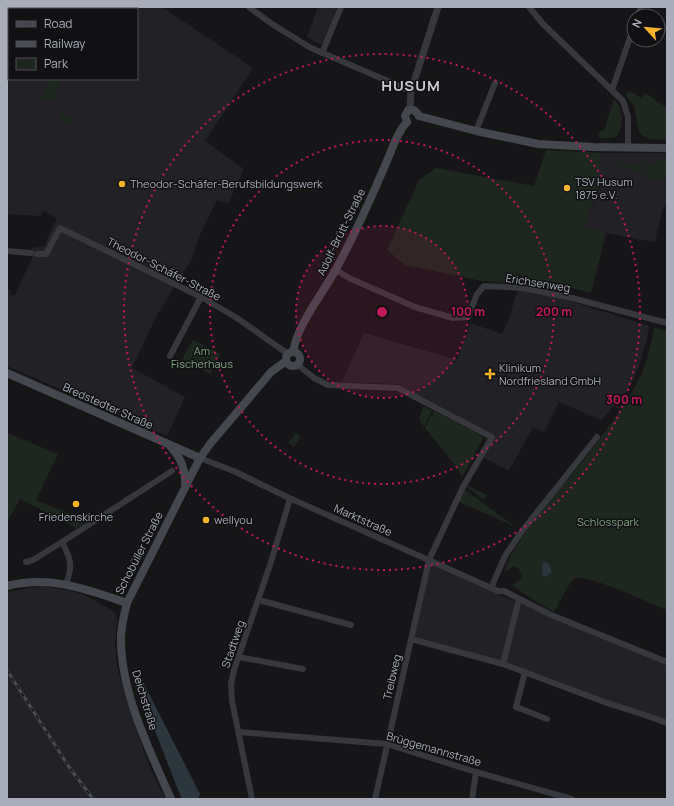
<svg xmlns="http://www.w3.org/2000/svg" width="674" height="806" viewBox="0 0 674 806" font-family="Manrope,sans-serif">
<rect width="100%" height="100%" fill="#161618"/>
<g fill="#222226">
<polygon points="65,7 162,7 253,68 205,141 244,169 228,204 217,200 199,237 192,259 157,315 132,368 185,397 167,436 7,366 7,289 11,290 9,295 15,295 32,258 32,248 44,246 57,218 43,211 41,216 7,214 7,24 9,25 9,79 137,79 137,9 64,9"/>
<polygon points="318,7 337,7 323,44 321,45 307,37"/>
<polygon points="599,153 667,153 667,201 661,215 655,242 606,233 584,227 599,189"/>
<polygon points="518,289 536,292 576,303 649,326 648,335 639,366 627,392 601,420 559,402 544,432 533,427 509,471 483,457 495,435 397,384 342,382 364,333 457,360 470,323 502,334 508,321"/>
<polygon points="430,564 516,602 502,662 413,639"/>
<polygon points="42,586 69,590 85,595 112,610 116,614 117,622 115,642 117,666 124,693 143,749 151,770 166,799 7,799 7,592"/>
<polygon points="519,602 667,663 667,723 504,663"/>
</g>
<g fill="#1e271f">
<polygon points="52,79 60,79 55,101 41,99"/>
<path d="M628 91H630L641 98 645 93 667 108V140C657 139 645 141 639 132L634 106 626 96Z"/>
<path d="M614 99C624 107 625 131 614 138H598L600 131H604Z"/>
<polygon points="62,112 76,119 73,125 59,118"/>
<polygon points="546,150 599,153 599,189 584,227 606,233 591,293 553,283 552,290 519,284 482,281 405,265 387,250 419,180 436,168 534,186"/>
<path d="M667 155V177L663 180H654C648 175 644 172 644 163L658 162Z"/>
<polygon points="641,162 641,170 647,178 614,163"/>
<path d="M654 328 667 331V610C652 604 588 574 576 578 569 581 559 604 554 612L538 603 512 585 520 580 522 577C520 571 520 568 514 566L505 572C503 561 541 510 549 500 562 484 577 470 589 453 605 432 624 407 637 383 647 366 650 347 654 328Z"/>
<polygon points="193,340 221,354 210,374 182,359"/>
<polygon points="423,406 432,411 424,427 419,419"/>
<polygon points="434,411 479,434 483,438 481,443 462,477 456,466 425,428"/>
<polygon points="7,433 58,454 36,500 87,521 76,528 20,499 7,522"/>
<polygon points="296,433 301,437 294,447 288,443"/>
<polygon points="467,485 487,495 484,500 467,487"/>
<polygon points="465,490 516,527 459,502"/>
</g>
<g fill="#2b363d">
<path d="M546 562 548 563 551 569V573L545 577 543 576 542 574C544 570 542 568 542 564Z"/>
<polygon points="143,682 200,794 198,799 182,799 178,790 142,697 139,684"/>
</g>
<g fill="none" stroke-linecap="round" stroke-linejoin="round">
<g stroke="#37383e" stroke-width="6">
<polyline points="249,7 272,24 311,48 411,91"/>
<polyline points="529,7 543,24 623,101 628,117 628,148"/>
<polyline points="638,16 641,7"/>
<polyline points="322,53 341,7"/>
<polyline points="612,90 634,26"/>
<polyline points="476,131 495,83"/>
<polyline points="7,251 31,253"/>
<polyline points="37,254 46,254 60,228 201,297 237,318 288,354"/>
<polyline points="336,270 349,278 415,307 453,318 468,317 477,294 484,286 523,288 572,298 667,323"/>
<polyline points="170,356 201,297"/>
<polyline points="298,365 314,378 328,385 398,388 492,437 463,487 429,560 375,799"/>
<polyline points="200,458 236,472 287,497 498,591 504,591 549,614 667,662"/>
<polyline points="26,562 33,560 62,542"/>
<path d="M66 584C73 566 71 559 62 542L172 471"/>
<polyline points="491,588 505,556 522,531 597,437"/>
<polyline points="259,600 351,625"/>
<polyline points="411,639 503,664 607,703 642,714 667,723"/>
<polyline points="239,657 303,669"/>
<polyline points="503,664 519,599"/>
<polyline points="525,672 516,707 547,719"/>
<polyline points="239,732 387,744 476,772 572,799"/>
<polyline points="252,799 232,701 231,684 234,670 270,565 290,499"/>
<polyline points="472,799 476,772"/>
</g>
<polyline stroke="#37383e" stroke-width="7" points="410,109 411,91 438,7"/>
<g stroke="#45474e" stroke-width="8">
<polyline points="419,116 476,131 538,144 593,147 667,148"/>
<polyline points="407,122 405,116 408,110 414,110 418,114 419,116"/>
<circle cx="293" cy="359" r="7"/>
<path d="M293 352C298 323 322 295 336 269 359 227 378 183 396 139L402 128 407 122"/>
<polyline points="7,373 200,458"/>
<path d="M171 447C181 458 186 472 185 486"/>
<path d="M7 586C51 575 86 589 127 603"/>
<path d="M171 799C150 751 122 696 121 642 120 629 124 616 127 603L200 458 210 444 271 372 286 361"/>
</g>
<defs>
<polyline id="rail" points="7,670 69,767 93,799"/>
</defs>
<use href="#rail" stroke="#4a4c53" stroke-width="3"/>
<use href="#rail" stroke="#111113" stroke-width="1.5" stroke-dasharray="4.5" stroke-linecap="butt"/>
</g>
<circle cx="382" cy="312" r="86" fill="#c2185b" fill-opacity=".12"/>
<g fill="none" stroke="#c2185b" stroke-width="2" stroke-dasharray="2 4">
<circle cx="382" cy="312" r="86"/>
<circle cx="382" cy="312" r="172"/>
<circle cx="382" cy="312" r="258"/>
</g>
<g fill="#fcb42b" stroke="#111113" stroke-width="1.5">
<circle cx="122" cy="184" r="4"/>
<circle cx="567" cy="188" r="4"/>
<path d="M488 368h4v4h4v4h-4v4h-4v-4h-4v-4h4z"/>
<circle cx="76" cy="504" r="4"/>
<circle cx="206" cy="520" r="4"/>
</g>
<g text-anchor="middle" stroke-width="3" stroke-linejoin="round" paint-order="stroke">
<g font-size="11" fill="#a8adb9" stroke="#111113" text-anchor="start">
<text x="575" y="186">TSV Husum<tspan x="575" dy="13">1875 e.V.</tspan></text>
<text x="130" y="188">Theodor-Schäfer-Berufsbildungswerk</text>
<text x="499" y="372">Klinikum<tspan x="499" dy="13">Nordfriesland GmbH</tspan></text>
<text x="76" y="521" text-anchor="middle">Friedenskirche</text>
<text x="214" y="524">wellyou</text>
</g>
<g font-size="11" fill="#a8adb9" stroke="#111113">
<text transform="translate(341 232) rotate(-64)" y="4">Adolf-Brütt-Straße</text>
<text transform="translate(164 269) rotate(27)" y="4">Theodor-Schäfer-Straße</text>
<text transform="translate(538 283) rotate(9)" y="4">Erichsenweg</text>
<text transform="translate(108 406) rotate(24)" y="4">Bredstedter Straße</text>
<text transform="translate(363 520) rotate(24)" y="4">Marktstraße</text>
<text transform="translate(139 553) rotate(-63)" y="4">Schobüller Straße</text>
<text transform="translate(233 644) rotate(-71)" y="4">Stadtweg</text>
<text transform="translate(392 677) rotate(-77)" y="4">Treibweg</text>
<text transform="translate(145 700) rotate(73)" y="4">Deichstraße</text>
<text transform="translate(434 749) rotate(16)" y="4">Brüggemannstraße</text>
</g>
<g font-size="11" fill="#7ea580" stroke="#111113">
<text x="202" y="355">Am<tspan x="202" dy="13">Fischerhaus</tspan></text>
<text x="608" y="526">Schlosspark</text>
</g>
<g font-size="15" font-weight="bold" letter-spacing="1" fill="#c9ccd5" stroke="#111113">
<text x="411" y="91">HUSUM</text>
</g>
</g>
<circle cx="382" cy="312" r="6" fill="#c2185b" stroke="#111113" stroke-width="2"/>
<g font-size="12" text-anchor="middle" font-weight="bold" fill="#c2185b" stroke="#111113" stroke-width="3" stroke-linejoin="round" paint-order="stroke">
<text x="468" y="316">100 m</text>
<text x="554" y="316">200 m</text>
<text x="624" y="404">300 m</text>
</g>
<rect width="674" height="806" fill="none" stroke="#a8adb9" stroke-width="16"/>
<rect x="8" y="8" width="130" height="72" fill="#111113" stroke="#4d4f55"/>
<rect x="16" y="21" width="20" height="6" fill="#45474e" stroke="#4d4f55"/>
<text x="44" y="28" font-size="12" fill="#a8adb9">Road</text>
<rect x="16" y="41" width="20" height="6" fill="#4a4c53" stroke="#4d4f55"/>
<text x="44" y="48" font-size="12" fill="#a8adb9">Railway</text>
<rect x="16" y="58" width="20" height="12" fill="#1e271f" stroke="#4d4f55"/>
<text x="44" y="68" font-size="12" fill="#a8adb9">Park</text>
<g transform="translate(646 28) rotate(297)"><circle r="19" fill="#111113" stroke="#4d4f55"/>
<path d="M0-3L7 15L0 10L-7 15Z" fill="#fcb42b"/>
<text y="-6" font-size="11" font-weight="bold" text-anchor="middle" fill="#a8adb9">N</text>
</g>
</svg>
